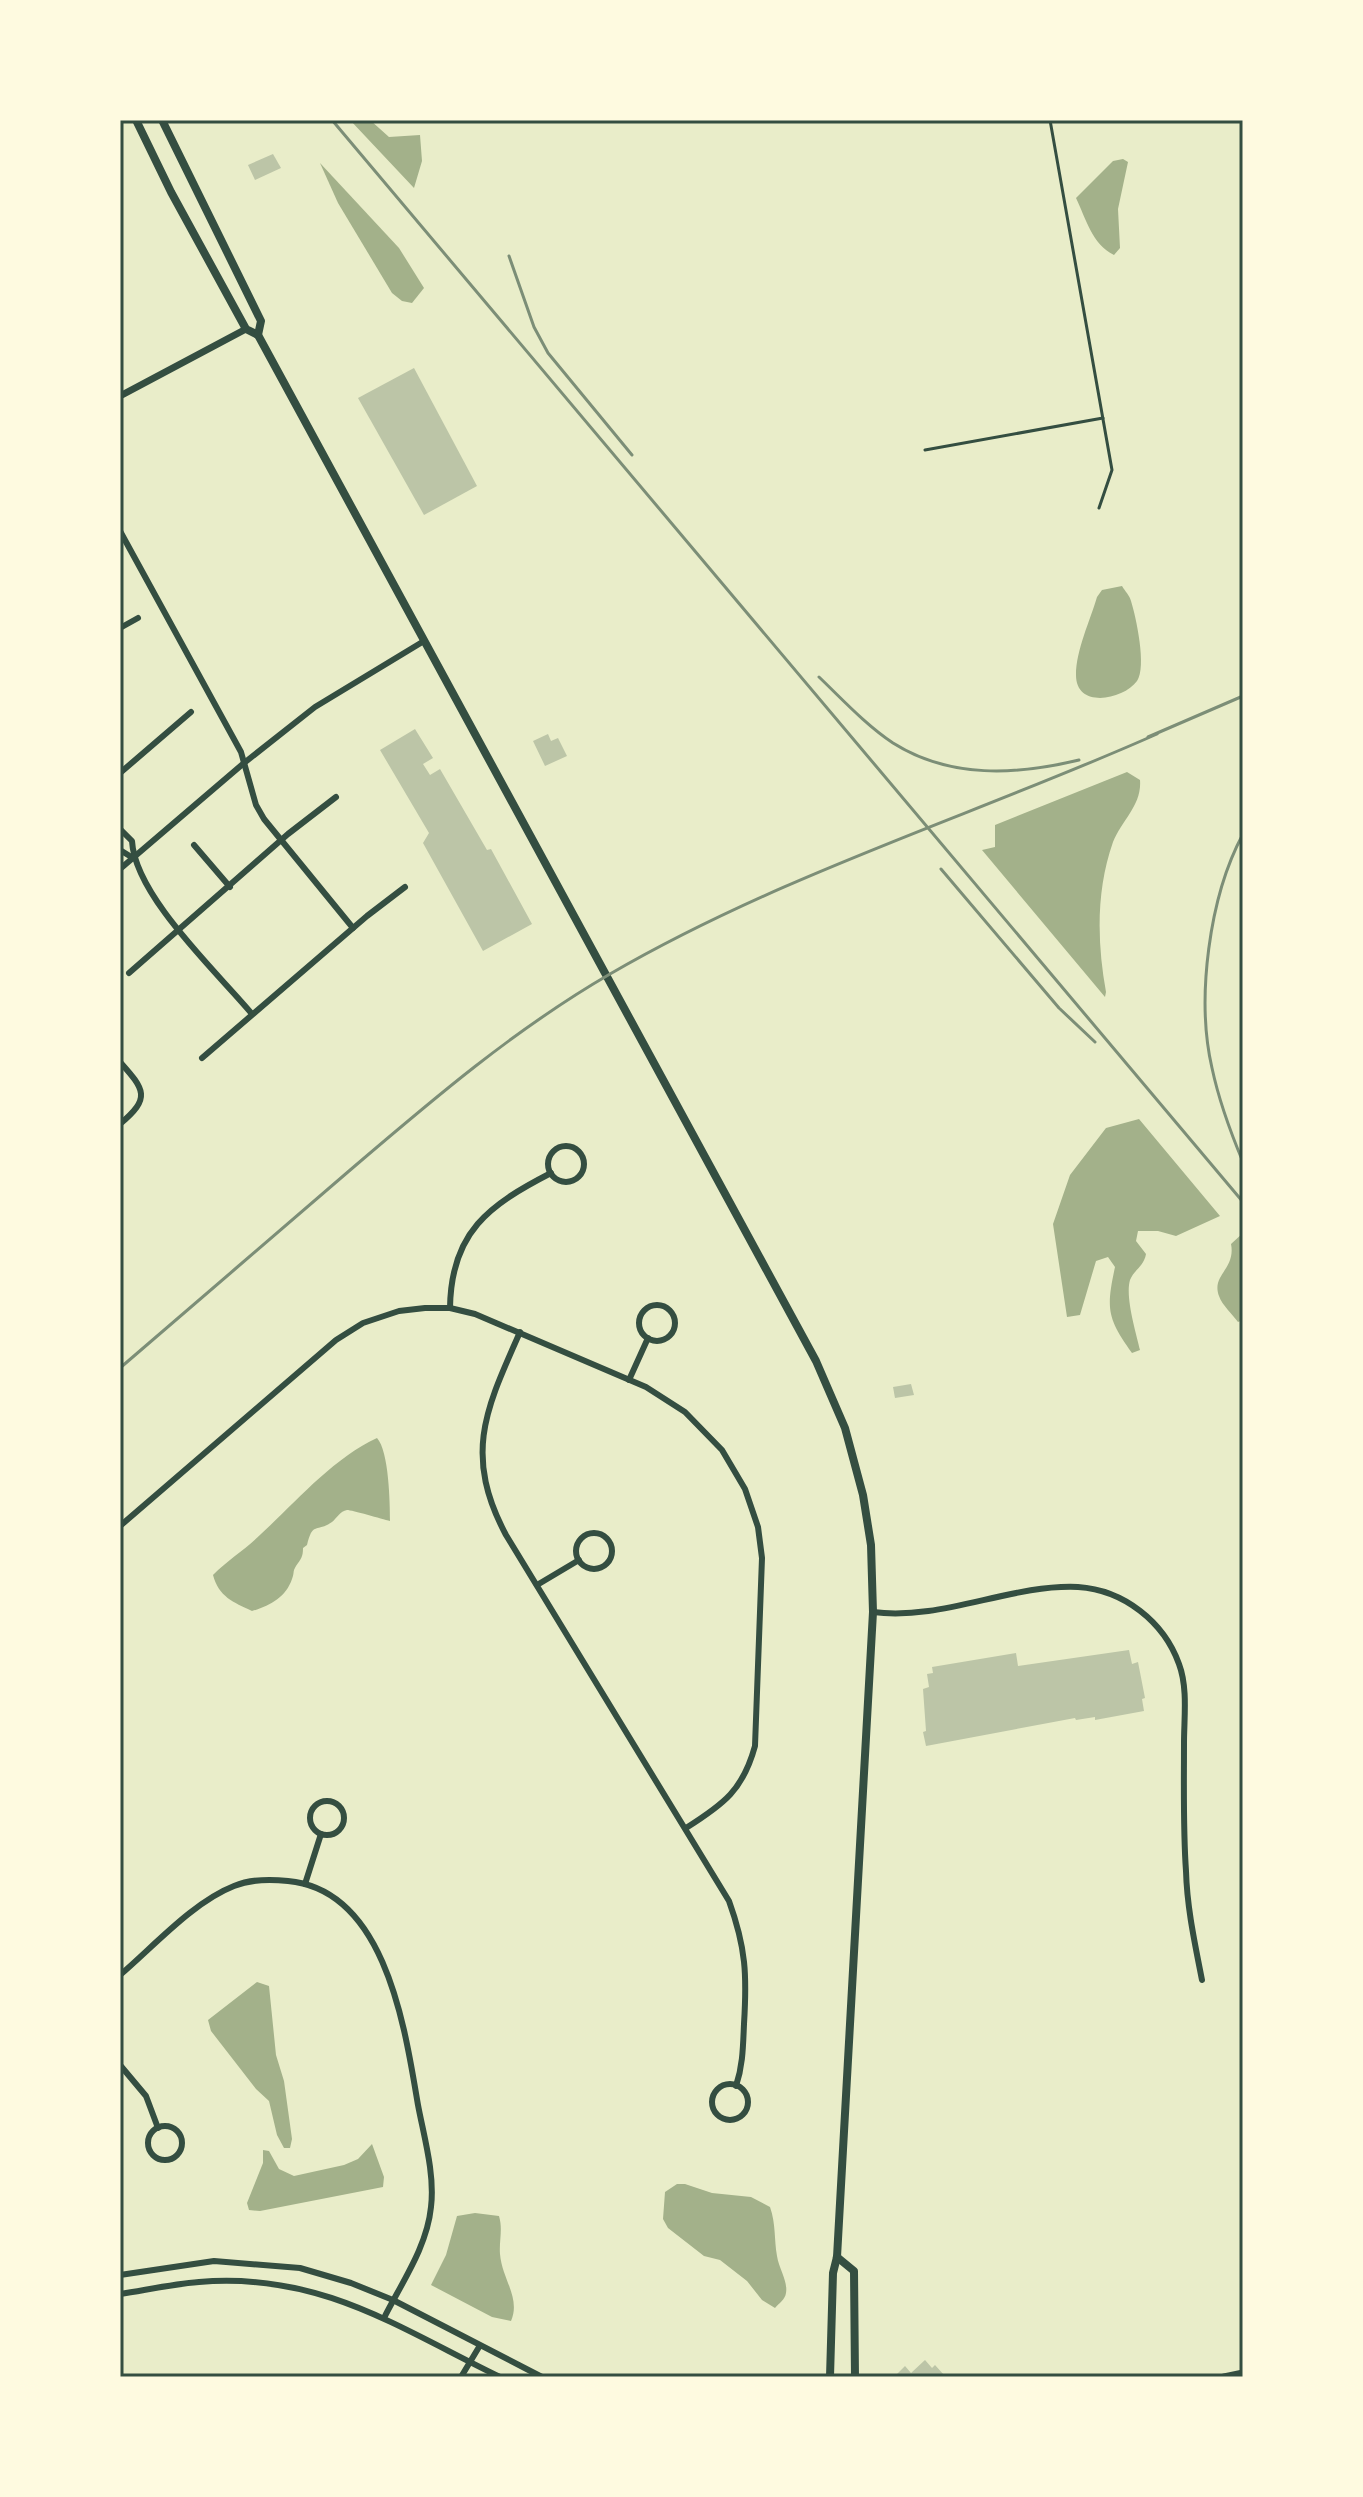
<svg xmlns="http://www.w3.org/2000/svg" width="1363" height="2497" viewBox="0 0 1363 2497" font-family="'Work Sans',sans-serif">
<rect width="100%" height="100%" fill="#e9edc9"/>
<g fill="#a3b18a">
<polygon points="350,120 370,120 389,137 420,135 422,161 414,188"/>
<path d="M1123 159 1128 162 1118 209 1120 248 1114 255C1092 244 1086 219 1076 198L1113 161Z"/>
<polygon points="320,163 399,248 424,288 412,303 402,301 392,293 338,203"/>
<path d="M1122 586C1125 591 1130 596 1131 601 1136 617 1147 667 1137 681 1123 700 1076 709 1076 675 1076 650 1090 621 1097 597L1102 590Z"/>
<path d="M1127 772 1140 780C1142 805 1122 820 1113 842 1096 890 1097 943 1106 992L1105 997 982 850 995 847V825Z"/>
<path d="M1139 1119 1220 1216 1176 1236 1158 1231H1138L1136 1241 1146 1254C1144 1266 1134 1270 1130 1280 1125 1297 1136 1332 1140 1350L1132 1353C1107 1318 1106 1309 1115 1267L1108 1257 1096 1261 1080 1315 1067 1317 1053 1224 1070 1175 1106 1128Z"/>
<path d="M1243 1233V1320L1238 1322C1233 1315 1222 1305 1219 1296 1211 1275 1236 1269 1231 1244Z"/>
<path d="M377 1438C389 1451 390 1503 390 1521 382 1519 352 1510 347 1510 340 1511 337 1518 332 1522 316 1533 313 1521 307 1545L303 1548C303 1557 301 1559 296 1566 292 1573 295 1571 292 1579 286 1597 270 1606 252 1611 233 1602 219 1597 213 1575 228 1560 246 1549 261 1534 297 1501 332 1459 377 1438Z"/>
<polygon points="257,1982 269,1986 276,2055 284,2081 292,2139 290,2148 284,2148 277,2135 269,2101 256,2089 211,2031 208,2020"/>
<polygon points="372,2144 384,2177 383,2187 260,2211 249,2210 247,2203 263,2163 263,2150 269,2151 279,2169 294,2176 344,2165 358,2159"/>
<path d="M677 2184H685L712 2193 751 2197 770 2207C776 2224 774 2239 777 2256 779 2269 788 2281 786 2293 785 2300 779 2303 775 2308L762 2300 747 2281 720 2260 704 2256 668 2228 663 2219 665 2192Z"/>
<path d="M475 2213 499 2216C503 2229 499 2241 500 2254 502 2279 521 2298 511 2321L492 2317 431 2285 446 2255 457 2216Z"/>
</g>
<g fill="#bcc5a7">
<polygon points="273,154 281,168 255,180 248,165"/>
<polygon points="414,368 477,486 424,515 358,398"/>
<polygon points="415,729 433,758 423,764 430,775 440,769 487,850 491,849 532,924 483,951 423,843 429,833 380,750"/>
<polygon points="548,734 551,741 558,738 567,756 545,766 533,741"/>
<polygon points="911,1384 914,1395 895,1398 893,1387"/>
<polygon points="1129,1650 1132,1664 1138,1662 1145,1698 1142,1699 1144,1711 1095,1720 1095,1717 1076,1720 1075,1718 926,1746 923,1732 926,1731 923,1689 929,1687 927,1674 933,1673 932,1667 1016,1653 1018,1666"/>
<polygon points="925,2360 932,2368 935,2365 944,2375 894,2377 905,2366 911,2373"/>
</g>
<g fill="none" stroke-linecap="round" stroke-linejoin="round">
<g stroke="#344e41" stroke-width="3">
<polyline points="1050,120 1112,470 1099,508"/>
<polyline points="925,450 1103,418"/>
</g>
<g stroke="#344e41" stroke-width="6">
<polyline points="120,531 241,752 256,805 264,819 353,928"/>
<polyline points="120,628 138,618"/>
<polyline points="120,773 191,712"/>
<path d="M120 829 132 841C135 896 217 972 252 1014"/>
<polyline points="194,845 230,887"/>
<polyline points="120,850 133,858"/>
<polyline points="120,869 244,763 315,707 424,641"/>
<polyline points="129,973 288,834 336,797"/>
<polyline points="202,1058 367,916 405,887"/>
<path d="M120 1062C145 1090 151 1098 120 1124"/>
<circle cx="566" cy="1164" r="18"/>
<circle cx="657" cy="1323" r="18"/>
<path d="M450 1308C451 1232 489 1205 551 1173"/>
<path d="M520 1332C486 1409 463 1454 506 1535L729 1901C746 1948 747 1975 744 2024 743 2046 743 2065 736 2086"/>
<polyline points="629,1380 648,1338"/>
<path d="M120 1526 336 1340 363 1323 399 1311 425 1308H450L475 1314 646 1387 685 1412 722 1450 745 1489 758 1527 762 1558 755 1746C743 1790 724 1804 686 1828"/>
<circle cx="594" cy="1551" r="18"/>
<polyline points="537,1585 579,1560"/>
<path d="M873 1612C942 1621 1010 1584 1078 1587 1124 1590 1164 1622 1179 1664 1188 1688 1184 1718 1184 1743 1184 1786 1183 1829 1186 1871 1187 1908 1195 1944 1202 1980"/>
<circle cx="327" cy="1818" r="17"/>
<polyline points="305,1884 321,1834"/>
<path d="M120 1975C153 1947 193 1902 234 1886 251 1879 270 1879 288 1881 386 1890 405 2029 418 2105 424 2137 435 2174 431 2207 427 2247 402 2282 384 2318"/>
<polyline points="120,2065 146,2096 158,2128"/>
<circle cx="730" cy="2102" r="18"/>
<circle cx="165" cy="2143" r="17"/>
<polyline points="120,2275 214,2261 300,2268 351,2283 393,2300 542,2377"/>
<path d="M120 2294C146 2290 173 2284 199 2282 320 2272 397 2327 500 2377"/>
<polyline points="461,2377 479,2347"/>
</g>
<g stroke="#344e41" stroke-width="7">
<polyline points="120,396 246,329"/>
<polyline points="1224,2377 1243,2373"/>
</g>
<g stroke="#344e41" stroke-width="8">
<polyline points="136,120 171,192 246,329 258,335 816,1361 845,1428 863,1495 871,1545 873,1612 837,2257 833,2273 830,2377"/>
<polyline points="162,120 261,321 258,335"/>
<polyline points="837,2257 854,2271 855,2377"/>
</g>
<g stroke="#7c8e77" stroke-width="3">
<polyline points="332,120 1243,1202"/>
<polyline points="509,256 534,327 548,353 632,455"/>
<path d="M819 677C843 700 866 725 893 743 950 779 1017 775 1079 760"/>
<polyline points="1148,737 1243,696"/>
<path d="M1243 834C1209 897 1196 999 1212 1068 1219 1101 1230 1131 1243 1162"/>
<polyline points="941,869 1059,1008 1095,1042"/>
<path d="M120 1368C196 1302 273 1237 349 1171 432 1100 515 1029 610 974 782 874 975 815 1157 734"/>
</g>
</g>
<rect width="1363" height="2497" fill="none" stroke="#fefae0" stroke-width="244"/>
<rect x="122" y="122" width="1119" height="2253" fill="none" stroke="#344e41" stroke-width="3"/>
</svg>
